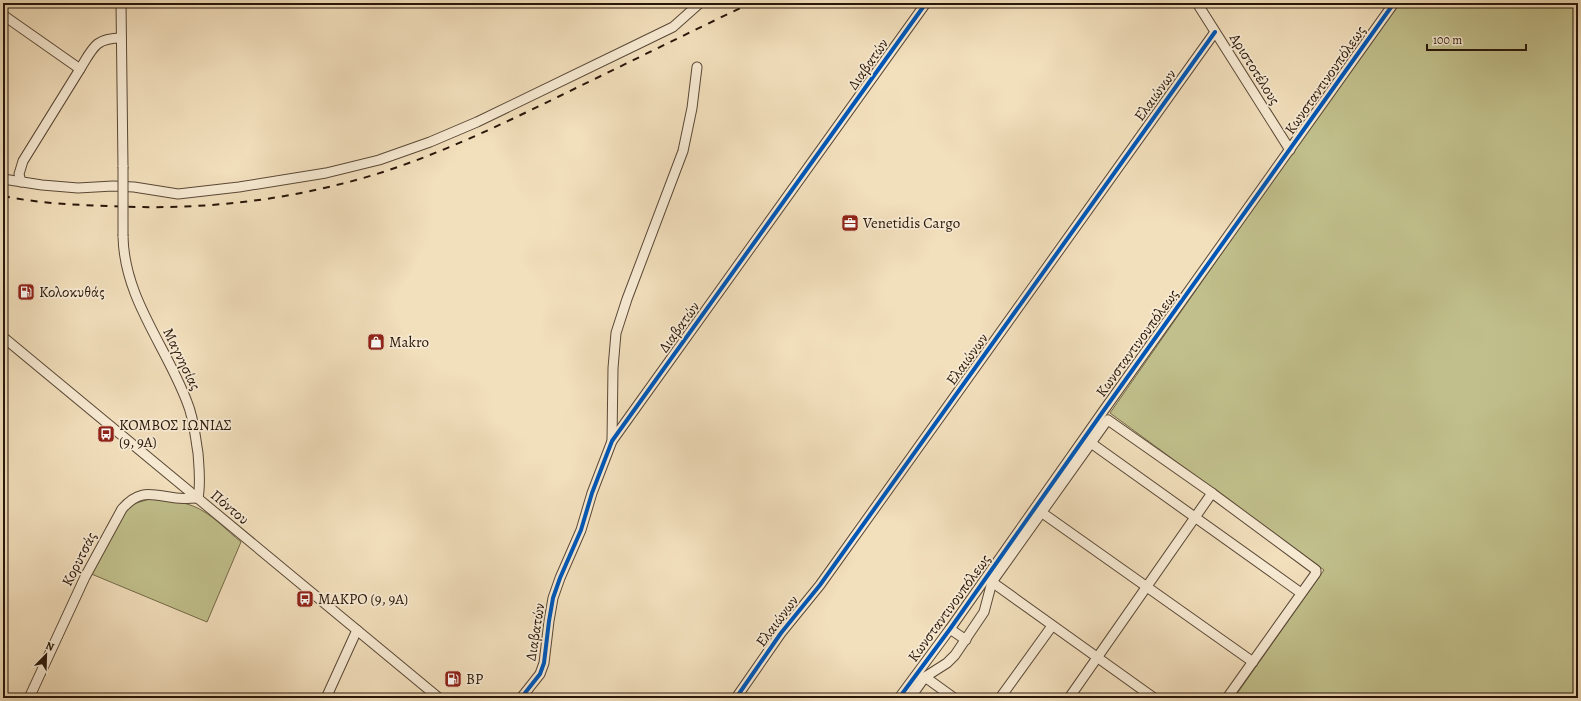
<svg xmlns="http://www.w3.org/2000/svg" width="1581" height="701" viewBox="0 0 1581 701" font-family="Alegreya,serif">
<rect width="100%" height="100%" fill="#f2dfbc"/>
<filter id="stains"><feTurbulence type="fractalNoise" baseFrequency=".005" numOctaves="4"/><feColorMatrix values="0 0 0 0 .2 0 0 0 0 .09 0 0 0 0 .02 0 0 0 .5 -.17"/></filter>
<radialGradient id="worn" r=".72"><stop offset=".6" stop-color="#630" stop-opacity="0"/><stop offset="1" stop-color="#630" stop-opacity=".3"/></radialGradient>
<g fill="#c1c08c" stroke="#746b4a">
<polygon points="1397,3 1578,3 1578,698 1234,698 1324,570 1110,413"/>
<path d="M150 499C165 500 180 501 193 506 211 513 226 530 241 542L207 622 89 573 129 505Z"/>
</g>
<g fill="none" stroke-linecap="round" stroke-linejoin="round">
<defs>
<g id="minor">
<polyline points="121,3 123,167"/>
<polyline points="1197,3 1290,150"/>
<path d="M3 15 80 69C93 48 95 38 121 38"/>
<polyline points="3,179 42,185 78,188 113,186 134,187 178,194 239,187 326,173 379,160 430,142 477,122 636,45 673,27 700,3"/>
<polyline points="21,182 19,174 23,161 80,69"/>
<polyline points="3,337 439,698"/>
<polyline points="612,441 613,368 616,333 627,299 683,151 692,108 697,67"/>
<polyline points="1091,443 1301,593"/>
<polyline points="1041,512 1253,662"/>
<polyline points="992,582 1154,698"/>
<polyline points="950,629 966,640"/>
<polyline points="925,677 954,698"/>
<path d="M29 698 85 577 122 509C140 488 152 495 176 498 184 499 191 498 198 498 201 483 199 468 198 453 195 436 194 418 187 402 166 346 124 298 123 236"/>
<polyline points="326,698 357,630"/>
<polyline points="521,698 540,674 544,663 549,621 553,598 560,578 581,530 592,493 612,441 926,3"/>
<polyline points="736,698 781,633 820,585 1215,32"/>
<polyline points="899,698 950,629 1104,410 1394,3"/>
<polyline points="910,698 925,677 947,663 955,655 984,612 992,582 1106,422 1108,420 1212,493 1316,570 1316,573 1227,698"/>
<polyline points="1000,698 1052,626"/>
<polyline points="1069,698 1212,493"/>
</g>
</defs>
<use href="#minor" stroke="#5a4836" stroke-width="11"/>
<use href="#minor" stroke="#f7ead3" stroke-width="9"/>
<path stroke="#281609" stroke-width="2" stroke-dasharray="7 7" stroke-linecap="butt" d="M3 196C37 203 74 205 109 206 202 211 295 200 383 172 450 150 513 119 576 88 634 60 692 31 751 3"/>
<defs>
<polyline id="minor-bridge" points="123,167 123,236"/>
</defs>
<use href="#minor-bridge" stroke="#5a4836" stroke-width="11" stroke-linecap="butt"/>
<use href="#minor-bridge" stroke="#f7ead3" stroke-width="9"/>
<defs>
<g id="cycleway">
<polyline points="521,698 540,674 544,663 549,621 553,598 560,578 581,530 592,493 612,441 926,3"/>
<polyline points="736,698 781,633 820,585 1215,32"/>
<polyline points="899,698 950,629 1104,410 1394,3"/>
</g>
</defs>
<use href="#cycleway" stroke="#f7ead3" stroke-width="6"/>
<use href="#cycleway" stroke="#0057b8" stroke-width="4"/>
</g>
<defs>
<symbol id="office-square" viewBox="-11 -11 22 22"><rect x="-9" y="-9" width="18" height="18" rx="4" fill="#8f2418" stroke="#f7ead3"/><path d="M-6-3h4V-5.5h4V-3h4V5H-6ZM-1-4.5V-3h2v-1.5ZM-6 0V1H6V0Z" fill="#fff"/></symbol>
<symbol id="fuel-square" viewBox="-11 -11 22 22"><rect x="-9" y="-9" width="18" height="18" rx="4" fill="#8f2418" stroke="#f7ead3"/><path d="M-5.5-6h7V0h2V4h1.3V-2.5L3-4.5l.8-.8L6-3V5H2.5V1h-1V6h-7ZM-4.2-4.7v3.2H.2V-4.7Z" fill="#fff"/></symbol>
<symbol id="shop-square" viewBox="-11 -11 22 22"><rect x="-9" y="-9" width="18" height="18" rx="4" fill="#8f2418" stroke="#f7ead3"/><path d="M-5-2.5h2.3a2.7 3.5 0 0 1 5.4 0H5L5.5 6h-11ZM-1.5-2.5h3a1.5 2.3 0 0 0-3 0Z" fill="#fff"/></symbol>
<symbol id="bus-square" viewBox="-11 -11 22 22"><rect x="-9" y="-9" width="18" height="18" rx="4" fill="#8f2418" stroke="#f7ead3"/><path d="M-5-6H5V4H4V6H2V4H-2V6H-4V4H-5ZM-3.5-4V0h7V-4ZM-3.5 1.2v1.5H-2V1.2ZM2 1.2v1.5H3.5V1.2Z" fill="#fff"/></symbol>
</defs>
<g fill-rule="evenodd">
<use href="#office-square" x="840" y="213" width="20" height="20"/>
<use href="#fuel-square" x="16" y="282" width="20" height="20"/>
<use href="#shop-square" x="366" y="332" width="20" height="20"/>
<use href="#bus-square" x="96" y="424" width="20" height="20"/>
<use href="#bus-square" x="295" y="589" width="20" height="20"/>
<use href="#fuel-square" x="443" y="669" width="20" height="20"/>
</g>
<g text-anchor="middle" stroke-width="3.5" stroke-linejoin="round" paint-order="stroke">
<g font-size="15" fill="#281609" stroke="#f7ead3">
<text transform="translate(868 64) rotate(-55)" y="5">Διαβατών</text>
<text transform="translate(1255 69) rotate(58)" y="5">Αριστοτέλους</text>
<text transform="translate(1325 80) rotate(-55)" y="5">Κωνσταντινουπόλεως</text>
<text transform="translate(1155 95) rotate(-54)" y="5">Ελαιώνων</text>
<text transform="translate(679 327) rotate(-54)" y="5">Διαβατών</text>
<text transform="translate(1137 343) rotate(-54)" y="5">Κωνσταντινουπόλεως</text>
<text transform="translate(182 359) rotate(64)" y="5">Μαγνησίας</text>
<text transform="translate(967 359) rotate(-54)" y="5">Ελαιώνων</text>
<text transform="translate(230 507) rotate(40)" y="5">Πόντου</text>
<text transform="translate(79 559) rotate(-63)" y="5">Κορυτσάς</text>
<text transform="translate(949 608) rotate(-54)" y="5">Κωνσταντινουπόλεως</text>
<text transform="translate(777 621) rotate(-53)" y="5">Ελαιώνων</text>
<text transform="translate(535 632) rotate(-81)" y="5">Διαβατών</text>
</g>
<g font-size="15" fill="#281609" stroke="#f7ead3" text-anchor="start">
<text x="863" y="228">Venetidis Cargo</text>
<text x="39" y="297">Κολοκυθάς</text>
<text x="389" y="347">Makro</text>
<text x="119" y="430">ΚΟΜΒΟΣ ΙΩΝΙΑΣ<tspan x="119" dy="17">(9, 9Α)</tspan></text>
<text x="318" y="604">ΜΑΚΡΟ (9, 9Α)</text>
<text x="466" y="684">BP</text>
</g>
</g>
<rect width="1581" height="701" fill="none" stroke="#f2dfbc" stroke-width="16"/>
<rect x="4" y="4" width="1573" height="693" fill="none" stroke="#281609" stroke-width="2"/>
<rect x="8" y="8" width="1565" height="685" fill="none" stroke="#281609"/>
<g transform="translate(46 655) rotate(23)" stroke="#f7ead3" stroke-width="3" paint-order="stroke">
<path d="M0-3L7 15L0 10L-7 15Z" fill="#281609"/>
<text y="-6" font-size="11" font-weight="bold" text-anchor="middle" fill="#281609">N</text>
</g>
<path d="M1427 44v6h99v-6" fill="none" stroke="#281609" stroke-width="2"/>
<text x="1433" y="44" font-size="12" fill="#281609" stroke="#f7ead3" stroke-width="3" paint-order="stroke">100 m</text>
<rect width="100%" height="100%" filter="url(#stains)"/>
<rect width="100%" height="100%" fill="url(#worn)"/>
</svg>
